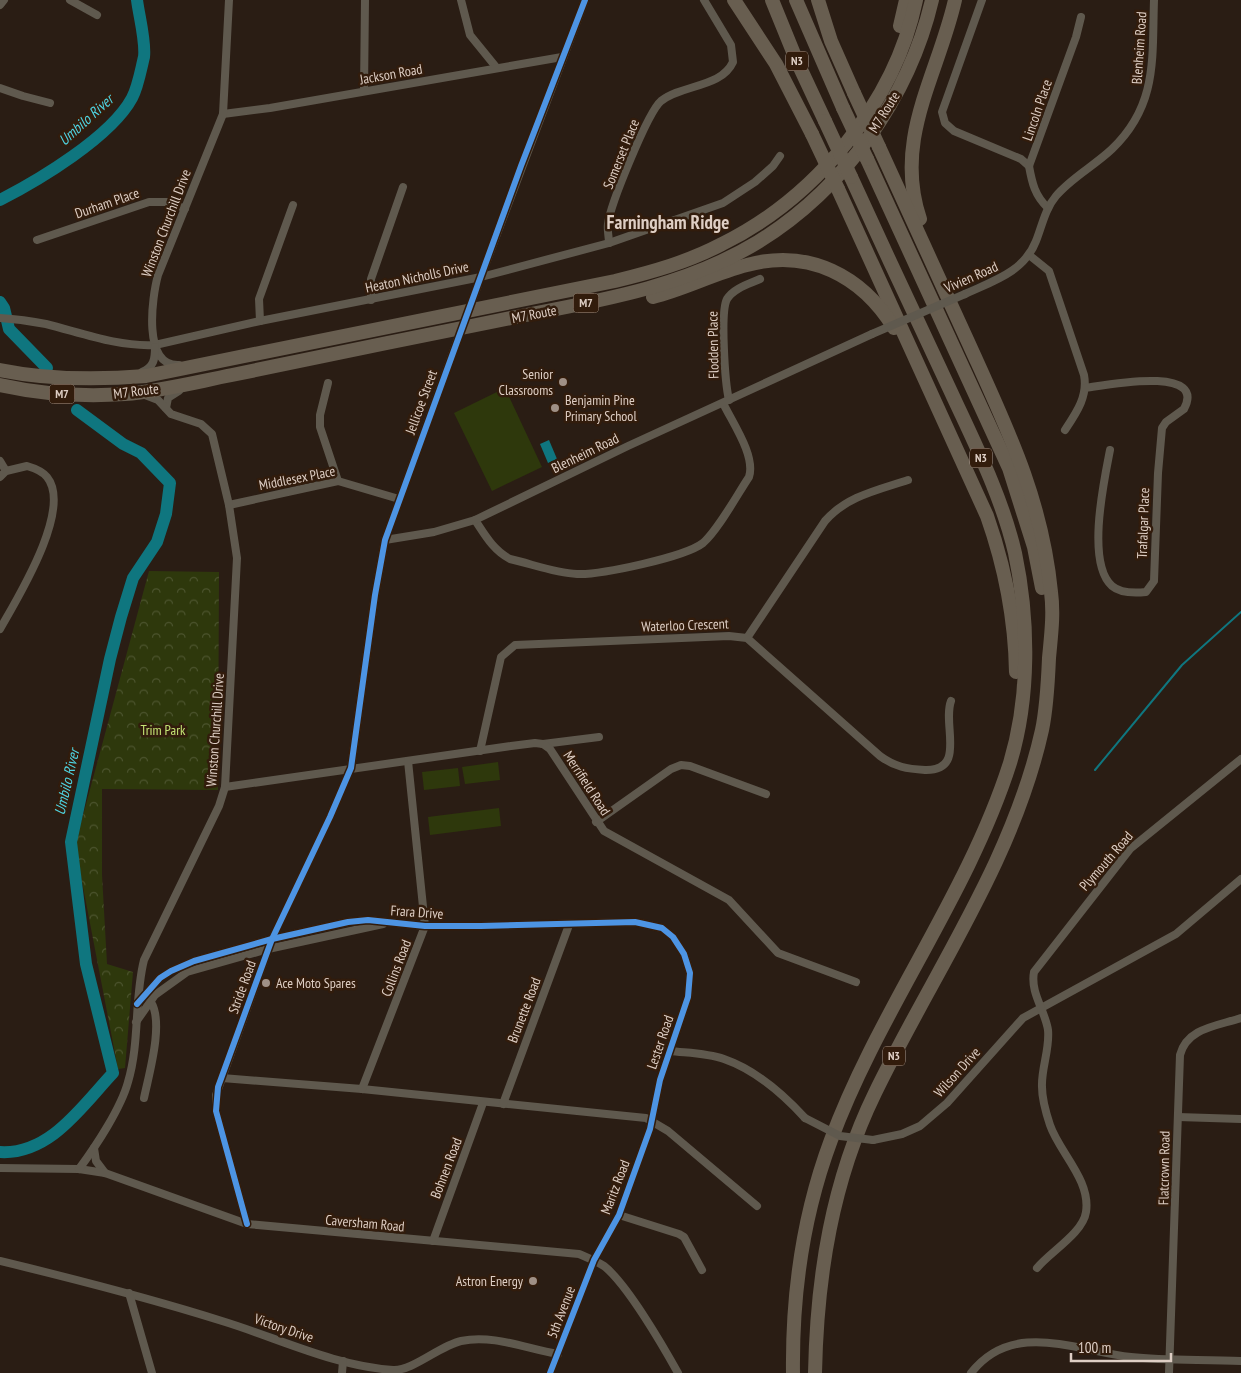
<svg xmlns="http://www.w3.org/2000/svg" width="1241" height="1373" viewBox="0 0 1241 1373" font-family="'PT Sans Narrow',sans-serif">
<defs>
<pattern id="park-crowns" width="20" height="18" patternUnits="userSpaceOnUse" patternTransform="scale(1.25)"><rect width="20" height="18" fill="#2e380c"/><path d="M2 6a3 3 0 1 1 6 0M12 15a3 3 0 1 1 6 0" fill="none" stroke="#4c542e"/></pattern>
</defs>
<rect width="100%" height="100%" fill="#2a1d14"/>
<g fill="#2e380c">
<polygon points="505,388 542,467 492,491 454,413"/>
<polygon points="498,762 500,780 465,784 462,767"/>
<polygon points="458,768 460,786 424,790 422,772"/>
<polygon points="499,808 501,826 430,835 428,817"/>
</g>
<polygon fill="url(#park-crowns)" points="149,571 219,572 218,790 102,789 102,875 107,964 133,972 125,1068 118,1069 75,845"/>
<polygon fill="#0f767f" points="549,440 557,459 548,463 540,444"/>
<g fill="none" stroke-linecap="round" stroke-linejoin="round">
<polyline stroke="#0f767f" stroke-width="2" points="1095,770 1182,665 1241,612"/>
<g stroke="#0f767f" stroke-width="12">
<path d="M0 200C39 180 111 137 132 98 138 87 141 69 144 57 146 42 139 16 137 0"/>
<polyline points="0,302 4,308 9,329 47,368"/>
<path d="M0 1152C50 1155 82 1106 113 1073L86 964 71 842 110 659 121 617 133 578 157 542 166 514 170 483 141 453 123 444 77 410"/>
</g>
<g stroke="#5f594e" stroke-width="8">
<polyline points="70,0 97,15"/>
<polyline points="461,0 470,35 496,67"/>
<polyline points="982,0 942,112 945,123 954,131 1021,159 1029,166"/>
<polyline points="0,5 4,0"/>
<polyline points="0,88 23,96 50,103"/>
<polyline points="364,91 365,0"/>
<polyline points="223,114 270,108 562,57"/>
<path d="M1048 208C1035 196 1032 183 1029 166L1076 37 1081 17"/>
<polyline points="37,240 149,202 171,202 185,209"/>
<path d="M609 243C609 237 607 230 608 224 610 205 648 112 661 101 683 84 721 88 733 62L731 45 704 0"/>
<path d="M1029 255 1049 271 1084 375C1088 396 1077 412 1065 430"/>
<polyline points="480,279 585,0"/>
<path d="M965 294C993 281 1024 272 1036 241 1042 226 1045 209 1056 196 1071 178 1094 166 1112 149 1158 105 1152 58 1154 0"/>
<polyline points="371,300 371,279 403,187"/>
<path d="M0 318C15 319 31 321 46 324 82 333 118 347 155 345L260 321 481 277 609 243 723 203 755 182 773 166 780 156"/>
<polyline points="260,321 259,299 293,205"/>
<path d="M179 365C142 367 152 297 158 275L223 114 229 0"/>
<path d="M142 372C154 367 155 359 155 347"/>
<polyline points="328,383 320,415 320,427 338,481"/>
<path d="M1085 388C1101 386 1208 364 1184 409L1166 422 1162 428 1158 473 1154 581 1146 592C1136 593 1120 593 1112 586 1086 563 1104 481 1110 450"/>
<path d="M729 400C725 383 720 312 727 299 734 288 749 284 760 279"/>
<polyline points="166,408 168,398 179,391"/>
<polyline points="0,461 6,471"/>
<path d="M0 477 6 471 27 466C34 468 42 471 47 477 73 509 17 599 0 629"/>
<polyline points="229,505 338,481 399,499"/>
<path d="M475 520C485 535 493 550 510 559 532 564 555 573 577 574 601 575 685 557 703 543 718 530 737 495 749 477 756 456 732 422 723 403"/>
<polyline points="385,540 434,532 475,520 628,446 872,334"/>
<path d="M747 638 825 521C847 496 878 490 908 480"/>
<polyline points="543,744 599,737"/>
<path d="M480 751 501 657 515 645 729 636 747 638 880 756C895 767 907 769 925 770 967 771 942 725 951 701"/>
<polyline points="225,787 511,746 535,743 543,744 550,749 604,831 729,900 778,953 856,982"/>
<polyline points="596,822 671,769 681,765 690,766 766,794"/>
<polyline points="137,1004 160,978 171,971 194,961 272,939 348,922 368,920 425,926 481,926 635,922 662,928 673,937 684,954 690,973 688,997 660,1080 650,1129 619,1215 594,1260 550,1373"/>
<polyline points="136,1022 155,995 187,972 268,949 383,924"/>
<path d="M670 1051C687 1053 707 1053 724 1059 756 1070 783 1094 805 1118"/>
<polyline points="222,1078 362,1089 646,1118 668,1131 757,1206"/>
<polyline points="362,1089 425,926 408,761"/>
<path d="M144 1098C149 1074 164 1023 151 1002"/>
<polyline points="503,1104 569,925"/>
<polyline points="1178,1117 1241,1119"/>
<polyline points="873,1140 902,1134 920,1126 947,1103 1023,1018 1176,934 1241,879"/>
<polyline points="94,1148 96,1161 105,1173"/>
<path d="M0 1168 79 1169 105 1173 247 1224 579 1254C588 1258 596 1261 604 1266 627 1284 663 1346 678 1373"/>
<path d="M79 1169C96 1146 121 1108 128 1082 140 1042 134 999 144 960L219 806 225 787 237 558 229 505 212 434 201 424 171 414 158 400 145 395"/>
<polyline points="619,1215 679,1234 684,1237 702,1270"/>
<polyline points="247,1224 216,1111 216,1095 272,939 330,817 351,768 375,595 385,540 456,344"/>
<polyline points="433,1241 483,1103"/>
<path d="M0 1261C75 1279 149 1298 222 1321 278 1338 334 1366 393 1370 413 1371 439 1346 461 1341 493 1334 527 1349 558 1354"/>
<path d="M1037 1268C1050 1252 1083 1233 1086 1212 1091 1180 1059 1152 1050 1125 1046 1113 1042 1100 1042 1087 1041 1069 1050 1049 1048 1030 1045 1010 1030 993 1034 972L1130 849 1241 759"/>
<polyline points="129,1293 152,1373"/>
<polyline points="342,1373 343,1361"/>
<path d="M971 1373C1013 1319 1076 1351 1131 1357 1167 1361 1205 1359 1241 1361"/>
<path d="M1169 1373 1180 1055C1187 1028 1217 1026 1241 1018"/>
</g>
<g stroke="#685e50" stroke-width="14">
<polyline points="734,0 776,64 812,134"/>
<polyline points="772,0 796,59 825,121"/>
<polyline points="796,0 843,108"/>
<polyline points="818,0 831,41 854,93"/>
<polyline points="900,26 906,0"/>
<polyline points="867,159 1009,468 1034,547 1042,588"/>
<path d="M838 189 987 516C1005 567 1015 618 1016 672"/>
<path d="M920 219C893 139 938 75 955 0"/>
<path d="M653 297C685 289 715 273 747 265 809 248 862 276 894 328"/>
<path d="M0 370C49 380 96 380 146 376L615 281C652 272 688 262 722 244 815 198 895 103 916 0"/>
<path d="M0 385C41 394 83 397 125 394 161 391 196 382 232 375 283 364 335 354 387 343 435 333 483 324 531 314 610 299 689 284 758 242 844 189 909 98 932 0"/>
<path d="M793 1373C792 1293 803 1215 831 1140 879 1010 968 895 1010 763 1030 697 1029 620 1015 553 1002 497 975 444 951 392 917 320 884 249 851 177"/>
<path d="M815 1373C817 1276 832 1181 875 1093 933 973 1013 861 1042 730 1047 706 1048 681 1049 658 1051 636 1054 614 1051 592 1042 499 1007 428 969 344 939 278 909 213 879 147"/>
</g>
<g stroke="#5f594e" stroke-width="8">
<polyline points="872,334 965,294"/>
<polyline points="456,344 478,285"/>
<polyline points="805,1118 840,1136 873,1140"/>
</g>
<g stroke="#685e50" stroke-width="14">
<polyline points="854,93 879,147"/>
<polyline points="843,108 867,159"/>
<polyline points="825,121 851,177"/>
<polyline points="812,134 838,189"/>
</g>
<defs>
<g id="cycleway">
<polyline points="137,1004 160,978 171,971 194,961 272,939 348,922 368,920 425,926 481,926 635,922 662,928 673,937 684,954 690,973 688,997 660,1080 650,1129 619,1215 594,1260 550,1373"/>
<polyline points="247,1224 216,1111 218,1087 272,939 330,817 351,768 375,595 385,540 521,166 585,0"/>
</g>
</defs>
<use href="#cycleway" stroke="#321c0c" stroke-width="9"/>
<use href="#cycleway" stroke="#4d94e3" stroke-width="6"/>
</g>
<g fill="#9f9086" stroke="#321c0c" stroke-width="2">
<circle cx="563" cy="382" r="5"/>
<circle cx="555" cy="408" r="5"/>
<circle cx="266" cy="983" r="5"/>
<circle cx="533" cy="1281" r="5"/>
</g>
<g text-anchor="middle" stroke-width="5" stroke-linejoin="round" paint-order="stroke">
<g fill="#321c0c" stroke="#aa998d" stroke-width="1">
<rect x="786" y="51.5" width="22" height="19" rx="4"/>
<rect x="573.5" y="293.5" width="25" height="19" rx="4"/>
<rect x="49.5" y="384.5" width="25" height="19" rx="4"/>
<rect x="970" y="448.5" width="22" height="19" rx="4"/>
<rect x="883" y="1046.5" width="22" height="19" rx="4"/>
</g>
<g font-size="12" font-weight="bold" fill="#decec4">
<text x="797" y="65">N3</text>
<text x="586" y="307">M7</text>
<text x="62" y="398">M7</text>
<text x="981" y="462">N3</text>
<text x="894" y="1060">N3</text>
</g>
<g font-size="14" fill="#decec4" stroke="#321c0c">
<text transform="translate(1139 48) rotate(-86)" y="5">Blenheim Road</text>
<text transform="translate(391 74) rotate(-10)" y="5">Jackson Road</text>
<text transform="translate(1037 110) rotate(-71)" y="5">Lincoln Place</text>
<text transform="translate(884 112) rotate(-58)" y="5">M7 Route</text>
<text transform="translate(621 154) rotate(-68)" y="5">Somerset Place</text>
<text transform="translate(107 203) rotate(-19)" y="5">Durham Place</text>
<text transform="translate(166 223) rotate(-69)" y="5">Winston Churchill Drive</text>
<text transform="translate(417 277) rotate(-12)" y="5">Heaton Nicholls Drive</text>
<text transform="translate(971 277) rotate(-24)" y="5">Vivien Road</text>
<text transform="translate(534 314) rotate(-11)" y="5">M7 Route</text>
<text transform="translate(713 345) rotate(-91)" y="5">Flodden Place</text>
<text transform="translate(136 391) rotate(-7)" y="5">M7 Route</text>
<text transform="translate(421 402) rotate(-70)" y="5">Jellicoe Street</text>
<text transform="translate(585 453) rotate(-26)" y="5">Blenheim Road</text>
<text transform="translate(297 478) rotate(-11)" y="5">Middlesex Place</text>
<text transform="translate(1143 523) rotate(-88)" y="5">Trafalgar Place</text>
<text transform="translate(685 625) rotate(-2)" y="5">Waterloo Crescent</text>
<text transform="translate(215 730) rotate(-86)" y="5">Winston Churchill Drive</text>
<text transform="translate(587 783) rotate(57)" y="5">Merrifield Road</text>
<text transform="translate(1106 861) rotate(-49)" y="5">Plymouth Road</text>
<text transform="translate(417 912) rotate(4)" y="5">Frara Drive</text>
<text transform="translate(396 968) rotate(-69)" y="5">Collins Road</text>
<text transform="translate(242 987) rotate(-70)" y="5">Stride Road</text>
<text transform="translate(524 1010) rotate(-69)" y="5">Brunette Road</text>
<text transform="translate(660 1042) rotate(-71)" y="5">Lester Road</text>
<text transform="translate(957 1072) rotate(-48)" y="5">Wilson Drive</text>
<text transform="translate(446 1168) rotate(-69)" y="5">Bohnen Road</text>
<text transform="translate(1164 1168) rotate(-89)" y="5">Flatcrown Road</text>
<text transform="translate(615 1187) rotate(-69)" y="5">Maritz Road</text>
<text transform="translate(365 1223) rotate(5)" y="5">Caversham Road</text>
<text transform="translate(561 1312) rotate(-69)" y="5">5th Avenue</text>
<text transform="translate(284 1328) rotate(19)" y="5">Victory Drive</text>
</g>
<g font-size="14" fill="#decec4" stroke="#321c0c" text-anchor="end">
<text x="553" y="379">Senior<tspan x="553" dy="16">Classrooms</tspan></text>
<text x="565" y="405" text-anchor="start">Benjamin Pine<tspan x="565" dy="16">Primary School</tspan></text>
<text x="276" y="988" text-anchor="start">Ace Moto Spares</text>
<text x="523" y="1286">Astron Energy</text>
</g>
<g font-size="14" fill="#c5e575" stroke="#321c0c">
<text x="163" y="735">Trim Park</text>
</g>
<g font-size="15" font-style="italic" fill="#4fd4e2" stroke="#321c0c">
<text transform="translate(86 120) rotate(-42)" y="5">Umbilo River</text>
<text transform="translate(67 782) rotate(-77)" y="5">Umbilo River</text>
</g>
<g font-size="19" font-weight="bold" fill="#decec4" stroke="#321c0c">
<text x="668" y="229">Farningham Ridge</text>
</g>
</g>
<path d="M1071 1353v8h100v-8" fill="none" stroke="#decec4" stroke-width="2.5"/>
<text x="1078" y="1353" font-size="15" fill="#decec4" stroke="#321c0c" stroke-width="4" paint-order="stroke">100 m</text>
</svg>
